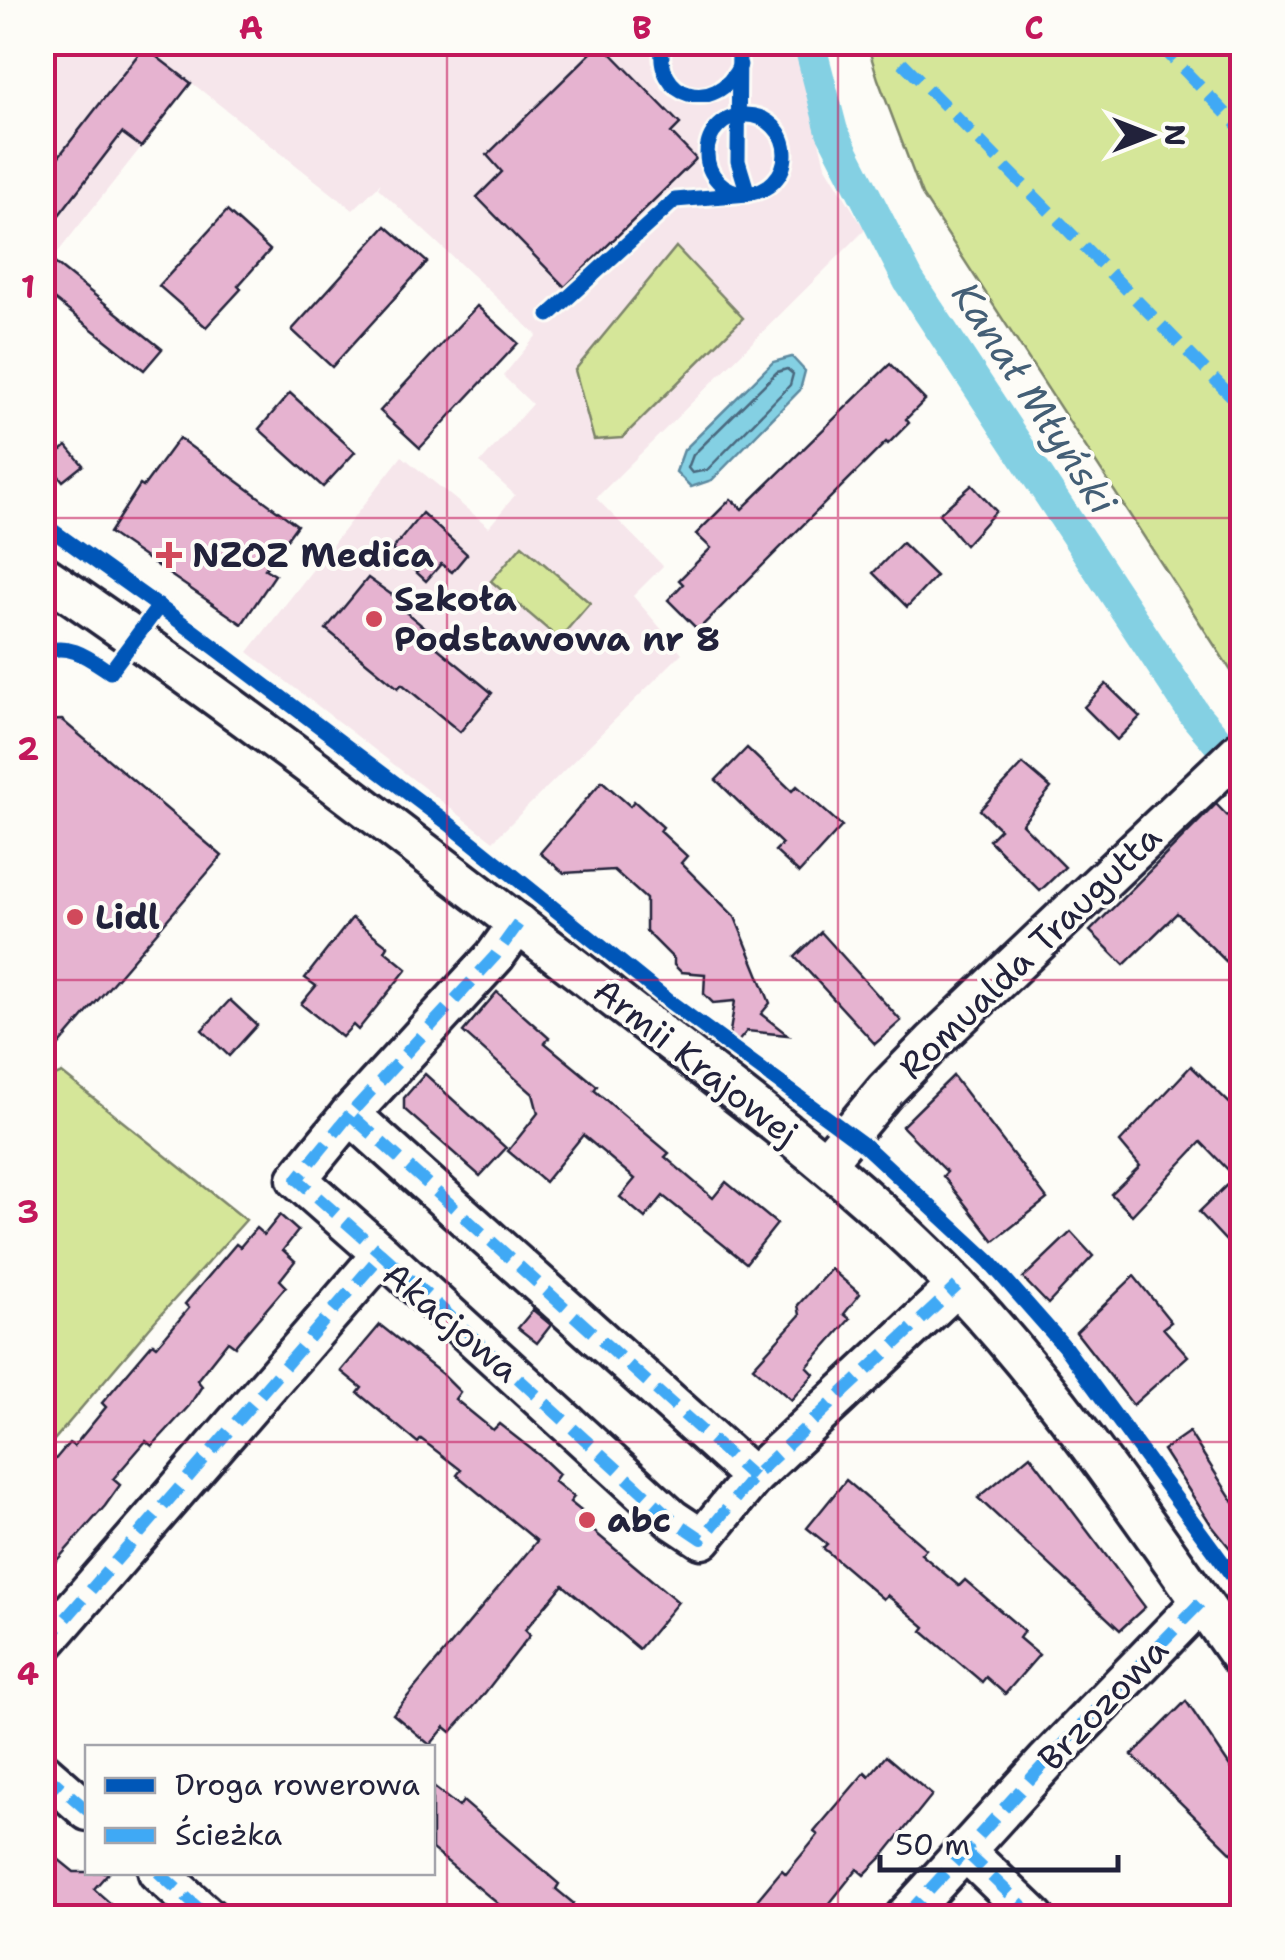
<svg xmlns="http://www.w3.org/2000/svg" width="1285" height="1960" viewBox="0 0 1285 1960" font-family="'Shantell Sans',sans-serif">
<rect width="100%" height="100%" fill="#fdfcf7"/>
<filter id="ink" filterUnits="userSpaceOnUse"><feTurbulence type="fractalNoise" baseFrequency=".01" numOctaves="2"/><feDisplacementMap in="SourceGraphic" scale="20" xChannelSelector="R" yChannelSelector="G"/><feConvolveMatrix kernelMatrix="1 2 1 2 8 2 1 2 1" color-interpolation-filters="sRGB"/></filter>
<g filter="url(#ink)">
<polygon fill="#f6e6eb" points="43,42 794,43 825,165 865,230 596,498 663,566 633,596 682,653 493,841 248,652 402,456 489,527 515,495 480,463 532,404 503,376 537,335 378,188 381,183 353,210 192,83 43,271"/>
<g fill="#d5e699" stroke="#7c846a" stroke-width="2.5">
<polygon points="867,43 1242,43 1242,679 1239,683 922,195 878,79"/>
<polygon points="676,247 743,318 622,438 594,440 575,370"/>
<polygon points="522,545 590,603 559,639 491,581"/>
<polygon points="62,1073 246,1220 155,1321 43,1453 43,1081"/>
</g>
<polygon fill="#84d0e3" stroke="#5d8aa0" stroke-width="2.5" points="792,357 805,371 800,390 712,480 691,487 676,472 684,450 773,362"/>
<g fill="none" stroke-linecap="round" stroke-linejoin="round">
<polygon stroke="#49687e" stroke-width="2.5" points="787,369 793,374 790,385 707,470 692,473 688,468 693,455 777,372"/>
<polyline stroke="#84d0e3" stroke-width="32" points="809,42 832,131 909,281 1195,715 1242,771"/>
</g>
<g fill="#e6b3d0" stroke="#22223b" stroke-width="2.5">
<polygon points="601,43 680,124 671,133 696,159 565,287 477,197 502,172 487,155"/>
<polygon points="144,47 191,83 141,147 122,133 42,237 42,178"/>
<polygon points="227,211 270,250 238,286 241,289 206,327 159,286"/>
<polygon points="386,226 427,262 332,367 292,330"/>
<polygon points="42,253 162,349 144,370 42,290"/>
<polygon points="477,306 518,343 420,448 380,411"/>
<polygon points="890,364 925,400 906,419 909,423 888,444 886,442 698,630 668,600 683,584 679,580 711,548 696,534 731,499 742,509"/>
<polygon points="290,393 355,452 323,487 259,429"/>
<polygon points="179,438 297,525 265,569 275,575 242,624 109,533 140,485 143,487"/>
<polygon points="67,446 83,465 63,481 47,462"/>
<polygon points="972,485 996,511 965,545 939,514"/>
<polygon points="422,513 467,554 452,572 441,564 426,581 392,550"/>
<polygon points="902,543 936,576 907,607 873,573"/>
<polygon points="368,578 406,605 402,609 438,639 434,645 492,693 460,732 402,684 398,688 326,629"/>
<polygon points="1106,684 1140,717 1117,740 1084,707"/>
<polygon points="62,720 222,856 42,1065 42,721"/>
<polygon points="747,748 792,791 797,786 842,826 799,873 775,851 782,844 716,780"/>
<polygon points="1023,764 1051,788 1022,824 1065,867 1040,891 989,840 1000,829 980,810"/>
<polygon points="602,781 630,806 634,801 663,827 660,831 687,856 681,863 735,917 770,1003 761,1014 788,1035 747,1031 726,1056 735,1001 713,1003 704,994 705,974 681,972 674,965 674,959 646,931 646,899 614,870 564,873 540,853"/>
<polygon points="1216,804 1242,831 1242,977 1177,913 1124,965 1090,931"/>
<polygon points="352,918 388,946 385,951 407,969 358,1030 353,1025 342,1037 301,1004 316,986 305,978"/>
<polygon points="821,932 901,1021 875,1044 795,957"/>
<polygon points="497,992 549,1038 545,1043 597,1086 594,1090 669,1153 665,1157 713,1198 726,1182 777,1224 746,1263 663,1196 645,1218 620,1197 635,1179 583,1135 545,1182 508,1151 538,1113 533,1094 463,1032"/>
<polygon points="230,1000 257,1025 229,1056 202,1030"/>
<polygon points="1191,1066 1242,1115 1242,1258 1199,1212 1235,1177 1201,1142 1132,1215 1111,1194 1140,1166 1120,1142"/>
<polygon points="425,1074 506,1148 480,1176 404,1109 404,1098"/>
<polygon points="953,1076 1047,1199 994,1241 943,1176 947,1172 902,1126"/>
<polygon points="280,1215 298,1231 283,1250 295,1261 280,1280 286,1286 235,1346 228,1341 197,1380 202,1386 189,1406 152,1446 146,1441 113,1479 120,1485 105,1506 42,1577 42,1475 69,1443 74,1446 106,1407 102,1403 153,1343 157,1346 189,1308 185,1304 236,1244 240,1247 256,1228 264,1235"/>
<polygon points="1071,1232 1093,1256 1048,1304 1023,1278"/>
<polygon points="831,1269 860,1294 844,1314 850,1319 807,1367 814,1374 791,1400 753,1367 800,1315 798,1305"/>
<polygon points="1134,1276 1171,1322 1163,1328 1188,1356 1133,1405 1076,1332"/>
<polygon points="533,1310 551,1325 537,1343 518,1328"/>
<polygon points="380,1325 442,1374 460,1392 455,1399 493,1430 499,1424 540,1456 559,1474 554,1481 574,1497 570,1502 595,1522 590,1528 678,1602 639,1649 563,1585 525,1630 530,1635 477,1703 451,1732 445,1727 430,1745 393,1714 537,1541 457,1475 461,1470 421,1439 418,1443 358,1393 362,1388 341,1371"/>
<polygon points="1189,1432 1242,1515 1242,1563 1212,1526 1163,1450"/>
<polygon points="1030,1455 1145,1607 1120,1630 978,1498"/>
<polygon points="846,1480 926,1549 921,1554 959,1586 965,1580 1024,1631 1019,1638 1039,1655 1005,1694 986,1677 982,1682 922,1631 925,1627 887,1595 883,1599 823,1548 827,1544 807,1528"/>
<polygon points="1186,1701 1242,1784 1242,1863 1132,1755"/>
<polygon points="886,1756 932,1795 883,1856 864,1875 857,1869 818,1918 742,1918 782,1870 786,1874 818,1835 814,1832 865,1772 869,1776"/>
<polygon points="432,1786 459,1807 463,1801 559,1884 556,1889 573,1903 561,1918 515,1918 432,1849"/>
<polygon points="42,1846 74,1872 109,1872 94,1889 127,1918 42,1918"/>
</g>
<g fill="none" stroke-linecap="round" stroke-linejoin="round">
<defs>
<g id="minor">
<path d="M42 574C230 701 410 841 589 979 716 1078 849 1172 960 1289 1067 1403 1152 1533 1242 1660"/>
<polyline points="518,924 495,956 350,1114 753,1477"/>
<polyline points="350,1114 297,1179 382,1254"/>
<polyline points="826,1162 886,1090 933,1042 1242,749"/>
<polyline points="42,1646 382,1254 672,1519 702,1539 753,1477 957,1286"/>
<polyline points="42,1771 88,1811"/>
<polyline points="965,1851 1035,1918"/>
<polyline points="158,1872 209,1918"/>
<polyline points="904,1918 1046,1762 1201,1602"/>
</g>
</defs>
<use href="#minor" stroke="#22223b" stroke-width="45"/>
<use href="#minor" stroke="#fdfcf7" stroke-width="38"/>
<g stroke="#3fa9f5" stroke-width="12" stroke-dasharray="25 12" stroke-linecap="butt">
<polyline points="1157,42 1242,130"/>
<polyline points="902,62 1242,407"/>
<polyline points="518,924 495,956 350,1114 753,1477"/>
<polyline points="350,1114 297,1179 382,1254"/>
<polyline points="42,1646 382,1254 672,1519 702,1539 753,1477 957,1286"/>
<polyline points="42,1771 88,1811"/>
<polyline points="965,1851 1035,1918"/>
<polyline points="158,1872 209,1918"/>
<polyline points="904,1918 1046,1762 1201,1602"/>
</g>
<defs>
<g id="cycleway">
<path d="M663 42C652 98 716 117 740 65"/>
<circle cx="746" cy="154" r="39"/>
<polyline points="549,315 675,200 748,194 738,161 739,42"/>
<polyline points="42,523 189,628 448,823 670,1002 864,1145 989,1261 1064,1346 1242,1589"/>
<path d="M42 653C68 641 89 658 110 672L159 606"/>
</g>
</defs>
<use href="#cycleway" stroke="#fdfcf7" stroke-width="21"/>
<use href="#cycleway" stroke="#0057b8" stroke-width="15"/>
</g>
</g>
<path fill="none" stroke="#c2185b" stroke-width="2.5" stroke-opacity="0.55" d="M447 42V1918M838 42V1918M42 518H1242M42 980H1242M42 1442H1242"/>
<g fill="#d1495b" stroke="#fdfcf7" stroke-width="4">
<path d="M164 540h10v10h10v10h-10v10h-10v-10h-10v-10h10z"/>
<circle cx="374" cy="619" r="10"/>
<circle cx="75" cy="917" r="10"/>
<circle cx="587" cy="1520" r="10"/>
</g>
<g text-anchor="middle" stroke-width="8" stroke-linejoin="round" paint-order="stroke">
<g font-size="35" font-weight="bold" fill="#22223b" stroke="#fdfcf7" text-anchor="start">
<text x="192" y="567">NZOZ Medica</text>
<text x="394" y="611">Szkoła<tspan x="394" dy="40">Podstawowa nr 8</tspan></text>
<text x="95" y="929">Lidl</text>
<text x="607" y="1532">abc</text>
</g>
<g font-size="35" fill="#22223b" stroke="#fdfcf7">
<text transform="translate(1030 952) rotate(-44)" y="12">Romualda Traugutta</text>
<text transform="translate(696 1062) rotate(38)" y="12">Armii Krajowej</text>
<text transform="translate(451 1322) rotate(40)" y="12">Akacjowa</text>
<text transform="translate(1103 1704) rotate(-46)" y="12">Brzozowa</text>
</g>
<g font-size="38" font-style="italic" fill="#445f76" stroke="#fdfcf7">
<text transform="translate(1034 398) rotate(57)" y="13">Kanał Młyński</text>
</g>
</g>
<rect width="1285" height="1960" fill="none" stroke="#fdfcf7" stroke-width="110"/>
<rect x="85" y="1745" width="350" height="130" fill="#fdfcf7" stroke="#a5a5ac" stroke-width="2.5"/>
<rect x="105" y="1778" width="50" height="15" fill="#0057b8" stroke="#a5a5ac" stroke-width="2.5"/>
<text x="175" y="1795" font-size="30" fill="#22223b">Droga rowerowa</text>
<rect x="105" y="1828" width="50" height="15" fill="#3fa9f5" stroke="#a5a5ac" stroke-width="2.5"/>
<text x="175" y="1845" font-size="30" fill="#22223b">Ścieżka</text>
<g transform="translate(1150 135) rotate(90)" stroke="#fdfcf7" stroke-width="8" paint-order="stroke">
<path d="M0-8L18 38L0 25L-18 38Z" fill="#22223b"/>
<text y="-15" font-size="28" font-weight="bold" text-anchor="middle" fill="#22223b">N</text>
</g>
<path d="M880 1855v15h238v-15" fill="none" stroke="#22223b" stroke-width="5"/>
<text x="895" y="1855" font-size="30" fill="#22223b" stroke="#fdfcf7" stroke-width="8" paint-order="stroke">50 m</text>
<rect x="55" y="55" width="1175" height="1850" fill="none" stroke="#c2185b" stroke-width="4"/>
<g font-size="32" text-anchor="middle" font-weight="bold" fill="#c2185b">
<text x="251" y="39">A</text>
<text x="642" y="39">B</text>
<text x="1034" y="39">C</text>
<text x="28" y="298">1</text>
<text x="28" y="760">2</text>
<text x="28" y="1223">3</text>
<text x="28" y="1685">4</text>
</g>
</svg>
